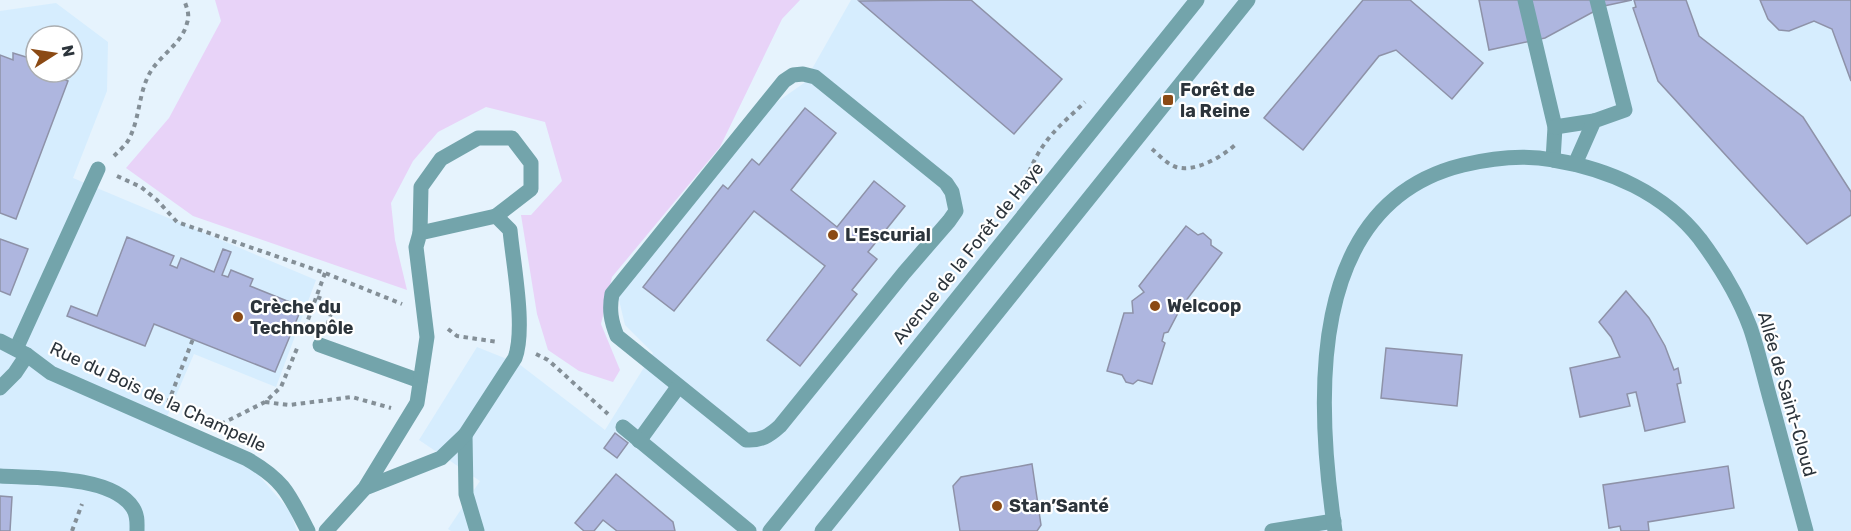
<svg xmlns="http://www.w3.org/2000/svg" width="1851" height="531" viewBox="0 0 1851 531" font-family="Rubik,sans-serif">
<rect width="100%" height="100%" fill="#e6f3fd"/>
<g fill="#d6edfe" fill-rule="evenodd">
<polygon points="851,0 1851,0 1851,531 451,531 448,529 480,481 419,440 477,347 519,364 605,430 653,353 625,325 618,296 754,118 804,83"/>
<path d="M56 3 108 42 107 91 73 178 316 280 276 387 194 354 162 428 254 470 290 511 297 531H0V11ZM36 36H72V72H36Z"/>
</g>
<polygon fill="#e8d3f8" points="215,0 800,0 782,19 720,147 612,277 601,324 620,370 613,382 579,371 548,350 537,314 521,215 531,215 562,181 545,122 486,107 438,132 413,161 391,203 395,240 407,290 193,216 126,168 169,118 221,21"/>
<g fill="#aeb6df" stroke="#8e92a8" stroke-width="1.5">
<polygon points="971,0 1062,79 1014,134 859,1"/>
<polygon points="1363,0 1410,0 1483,63 1452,99 1396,50 1379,56 1303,150 1264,118"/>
<polygon points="1479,0 1632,0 1604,6 1545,38 1489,50"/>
<polygon points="1634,0 1686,0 1699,36 1803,117 1851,192 1851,215 1807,244 1658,81 1633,8 1636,7"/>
<polygon points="1760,0 1851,0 1851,81 1832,29 1814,21 1789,31 1779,30 1768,19"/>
<polygon points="13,53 36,60 36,72 44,72 68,81 16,219 0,213 0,55 13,60"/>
<polygon points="805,108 836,133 791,190 837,227 874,181 905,206 868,252 877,259 852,290 857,294 800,366 767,340 825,266 754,211 674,311 643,287 723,185 728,189 752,159 759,165"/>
<polygon points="1186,226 1198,235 1203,233 1211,240 1211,245 1222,253 1185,302 1182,300 1176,309 1179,311 1168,332 1164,333 1162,341 1165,343 1152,384 1138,380 1133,384 1126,382 1122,375 1107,371 1124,313 1133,313 1132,301 1144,292 1139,286"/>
<polygon points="127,237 174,256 170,265 177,268 181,258 214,272 223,249 231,252 222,275 228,277 231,270 253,279 250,286 302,307 275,372 154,324 145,346 67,316 71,306 97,316"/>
<polygon points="0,239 28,249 10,295 0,291"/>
<polygon points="1626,291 1649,318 1665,346 1674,370 1678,368 1681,383 1677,384 1685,422 1645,431 1636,392 1627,394 1630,406 1580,417 1570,368 1620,357 1611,337 1599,322"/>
<polygon points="1386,348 1462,355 1457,406 1381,398"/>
<polygon points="615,433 628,443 617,458 604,448"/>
<polygon points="1032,464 1041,525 1037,531 960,531 953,486 961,477"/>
<polygon points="1728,466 1734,508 1648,522 1649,531 1621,531 1620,526 1609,528 1603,485"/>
<polygon points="616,474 673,522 675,531 617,531 603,520 594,531 584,531 575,523"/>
<polygon points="0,496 12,497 10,531 0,531"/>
</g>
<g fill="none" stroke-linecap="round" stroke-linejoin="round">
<g stroke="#848f97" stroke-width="4" stroke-dasharray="4.5 4.5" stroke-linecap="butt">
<path d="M1152 149C1159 155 1167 164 1176 167 1195 173 1224 156 1237 143"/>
<path d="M114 156C119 151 126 145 129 139 141 116 138 89 153 68 164 53 183 41 187 23 190 15 187 8 184 0"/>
<path d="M1029 172C1044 137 1059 127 1085 102"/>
<polyline points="117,176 141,187 157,200 177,222 325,273 402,304"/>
<polyline points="317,297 334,304 327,326"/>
<polyline points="305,328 325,273"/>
<polyline points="448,329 457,336 498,342"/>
<polyline points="536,354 548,360 608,414"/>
<polyline points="265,402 289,405 352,397 391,408"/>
<polyline points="168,403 193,339"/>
<polyline points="221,424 265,402 281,387 298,346"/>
<polyline points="72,531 82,504"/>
</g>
<g stroke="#73a4ab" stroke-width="15">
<polyline points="1525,0 1555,127 1553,160"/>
<path d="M803 74 815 77 946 183 952 192 956 211 949 221 904 273 780 426C769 436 761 441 746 440L617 336C611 321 609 310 612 294L784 81 793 75Z"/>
<polyline points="1555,127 1594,121"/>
<polyline points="1575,164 1594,121 1625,110 1597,0"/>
<polyline points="420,233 421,187 441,159 478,138 512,138 531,163 531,189 496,216"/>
<polyline points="320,345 420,381"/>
<polyline points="16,349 98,169"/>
<polyline points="0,388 15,373 27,355"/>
<polyline points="465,435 466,494 477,531"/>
<polyline points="639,441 678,387"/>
<path d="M0 476C35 478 112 475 133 508 138 516 137 523 137 531"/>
<path d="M326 531 365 488 417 403 427 337 416 247 420 233 496 216 510 230C513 263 526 328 515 358L465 435 441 458 365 488"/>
</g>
<g stroke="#73a4ab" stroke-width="15">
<path d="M0 341 27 355 51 373 247 459C284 480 289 494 308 531"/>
<polyline points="623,427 749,531"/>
<polyline points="1272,531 1334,521"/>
<path d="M1335 531C1316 404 1304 204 1463 165 1492 158 1522 154 1553 160 1609 169 1664 193 1700 239 1720 266 1738 295 1750 327 1759 353 1765 382 1773 409 1784 450 1795 490 1806 531"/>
</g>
<g stroke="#73a4ab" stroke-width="15">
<polyline points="770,531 1197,0"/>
<polyline points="822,531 1248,0"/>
</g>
</g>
<g fill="#8b4a14" stroke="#fff" stroke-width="2">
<rect x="1162" y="94" width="12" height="12" rx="3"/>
<circle cx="833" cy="235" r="6"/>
<circle cx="1155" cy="306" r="6"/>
<circle cx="238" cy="317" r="6"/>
<circle cx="997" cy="506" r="6"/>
</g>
<g text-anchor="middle" stroke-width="4.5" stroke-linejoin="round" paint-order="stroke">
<g font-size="18" font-weight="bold" fill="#2c343b" stroke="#fff" text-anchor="start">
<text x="1180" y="96">Forêt de<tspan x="1180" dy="21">la Reine</tspan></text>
<text x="845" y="241">L'Escurial</text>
<text x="1167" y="312">Welcoop</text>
<text x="250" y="313">Crèche du<tspan x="250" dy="21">Technopôle</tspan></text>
<text x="1009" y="512">Stan’Santé</text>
</g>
<g font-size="18" fill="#2c343b" stroke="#fff">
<text transform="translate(968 253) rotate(-51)" y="6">Avenue de la Forêt de Haye</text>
<text transform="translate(1787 394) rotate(74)" y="6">Allée de Saint-Cloud</text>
<text transform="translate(158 397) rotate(25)" y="6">Rue du Bois de la Champelle</text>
</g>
</g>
<g transform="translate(54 54) rotate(78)"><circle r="28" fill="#ffffff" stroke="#abaeb1" stroke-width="1.5"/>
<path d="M0-4.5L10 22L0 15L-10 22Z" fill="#8b4a14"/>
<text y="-9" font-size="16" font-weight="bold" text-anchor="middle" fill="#2c343b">N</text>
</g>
</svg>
